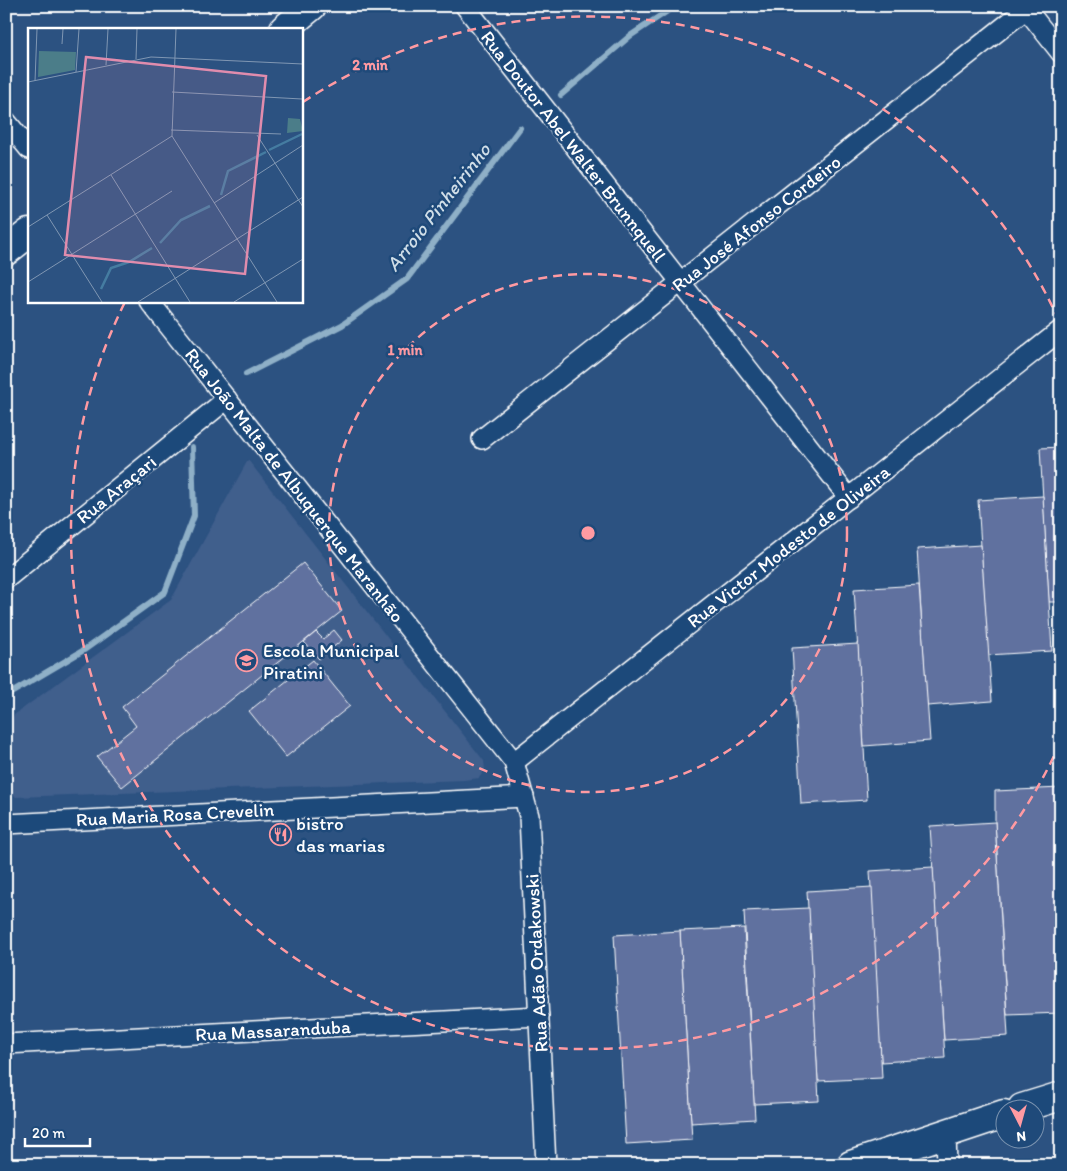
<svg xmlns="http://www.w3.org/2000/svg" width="1067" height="1171" viewBox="0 0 1067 1171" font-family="Itim,sans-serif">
<rect width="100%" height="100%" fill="#2c5281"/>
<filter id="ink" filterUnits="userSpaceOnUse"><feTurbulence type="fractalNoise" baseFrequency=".02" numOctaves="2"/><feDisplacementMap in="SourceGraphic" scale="10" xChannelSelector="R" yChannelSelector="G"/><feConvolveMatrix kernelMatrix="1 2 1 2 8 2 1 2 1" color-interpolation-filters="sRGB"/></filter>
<g filter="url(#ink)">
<polygon fill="#405e8c" points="248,460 484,761 485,770 479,778 464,780 16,797 6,787 6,729 14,715 171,600"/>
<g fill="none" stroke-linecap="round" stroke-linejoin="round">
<g stroke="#8fb0c7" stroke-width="6">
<polyline points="561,95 630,36 675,6"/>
<polyline points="246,374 342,325 407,279 520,128"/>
<polyline points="6,696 84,650 165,592 194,516 192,447"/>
</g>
</g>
<g fill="#61719f" stroke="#fff">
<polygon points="1061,447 1061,602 1049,602 1040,448"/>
<polygon points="1043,496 1052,651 988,655 978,500"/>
<polygon points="981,545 992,701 927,706 917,549"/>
<polygon points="303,563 342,611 122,787 97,757 136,726 122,707"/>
<polygon points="919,585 930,741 864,746 854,589"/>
<polygon points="334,630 342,640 319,659 304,642 316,632 323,639"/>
<polygon points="858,644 867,800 801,804 792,648"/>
<polygon points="313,660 350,706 286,757 249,711"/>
<polygon points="1059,754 1061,754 1061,786"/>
<polygon points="1061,788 1061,1013 1007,1015 995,822 995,791"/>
<polygon points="995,822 1008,1036 944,1040 930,826"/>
<polygon points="933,867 945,1058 881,1062 870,871"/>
<polygon points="872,887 882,1078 818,1081 807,891"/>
<polygon points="809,908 819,1101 754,1104 744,911"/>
<polygon points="744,928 755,1119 691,1123 680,931"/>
<polygon points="680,931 692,1140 626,1144 614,935"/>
</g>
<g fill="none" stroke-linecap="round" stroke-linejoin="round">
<defs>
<g id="street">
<polyline points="465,6 849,498"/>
<polyline points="1024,6 1061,53"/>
<polyline points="6,121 29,149"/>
<polyline points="149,301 514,762 529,816 546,1165"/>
<polyline points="482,439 1030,6"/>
<polyline points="6,579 227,399"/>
<polyline points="514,762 1061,330"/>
<polyline points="6,824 524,797"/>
<polyline points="6,1044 539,1016"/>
<polyline points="946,1134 947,1165"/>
</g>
<g id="secondary">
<polyline points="284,29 312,6"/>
<polyline points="6,251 29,233"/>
<polyline points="1022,1108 1061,1096"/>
<polyline points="851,1165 1004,1114"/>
</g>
</defs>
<use href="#street" stroke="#fff" stroke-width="22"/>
<use href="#secondary" stroke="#fff" stroke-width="31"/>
<use href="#street" stroke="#1f4a7a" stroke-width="19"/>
<use href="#secondary" stroke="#1f4a7a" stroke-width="28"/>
</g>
</g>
<g fill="none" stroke="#ff9aa2" stroke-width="2.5" stroke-dasharray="9 6">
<circle cx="588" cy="533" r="259"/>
<path d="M1060 743A517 517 0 1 1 125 302M303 102A517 517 0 0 1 1060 323"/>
</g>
<defs>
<symbol id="school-ring" viewBox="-11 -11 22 22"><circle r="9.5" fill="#1f4a7a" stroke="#ff9aa2" stroke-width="1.5"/><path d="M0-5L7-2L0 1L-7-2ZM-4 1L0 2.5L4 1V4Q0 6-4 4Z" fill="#ff9aa2"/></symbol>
<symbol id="restaurant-ring" viewBox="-11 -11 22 22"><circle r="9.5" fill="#1f4a7a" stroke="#ff9aa2" stroke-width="1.5"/><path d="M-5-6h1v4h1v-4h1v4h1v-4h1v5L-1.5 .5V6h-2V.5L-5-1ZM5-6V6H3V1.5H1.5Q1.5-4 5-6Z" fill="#ff9aa2"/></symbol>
</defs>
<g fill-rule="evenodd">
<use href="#school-ring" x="234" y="648" width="25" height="25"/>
<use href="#restaurant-ring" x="268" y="822" width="25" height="25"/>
</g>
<g text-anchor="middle" stroke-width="5" stroke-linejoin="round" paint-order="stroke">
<g font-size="19" fill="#fff" stroke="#1f4a7a">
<text transform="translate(574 146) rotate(52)" y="7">Rua Doutor Abel Walter Brunnquell</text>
<text transform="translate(756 223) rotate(-38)" y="7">Rua José Afonso Cordeiro</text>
<text transform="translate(295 485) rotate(52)" y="7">Rua João Malta de Albuquerque Maranhão</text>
<text transform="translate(116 489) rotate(-39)" y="7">Rua Araçari</text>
<text transform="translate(788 546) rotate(-38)" y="7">Rua Victor Modesto de Oliveira</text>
<text transform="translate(175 814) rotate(-3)" y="7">Rua Maria Rosa Crevelin</text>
<text transform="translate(536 963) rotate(-93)" y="7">Rua Adão Ordakowski</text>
<text transform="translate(273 1030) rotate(-3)" y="7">Rua Massaranduba</text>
</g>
<g font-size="19" fill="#fff" stroke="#1f4a7a" text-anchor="start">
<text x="263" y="657">Escola Municipal<tspan x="263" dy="22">Piratini</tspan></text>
<text x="296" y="830">bistro<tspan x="296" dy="22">das marias</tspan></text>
</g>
<g font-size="20" font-style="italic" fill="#d0dee8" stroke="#1f4a7a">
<text transform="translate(438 207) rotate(-52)" y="7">Arroio Pinheirinho</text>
</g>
</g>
<g transform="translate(28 28)">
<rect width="275" height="275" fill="#2c5281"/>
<path d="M11 23 48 24 47 42 10 49ZM260 90 272 91 275 103 259 105Z" fill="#4b7d89"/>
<path fill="none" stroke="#457ca1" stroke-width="2.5" d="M241 122 274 106M193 167 200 143 238 124M132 215 153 192 182 178M73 261 83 240 101 234 124 220"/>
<path fill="none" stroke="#8097b3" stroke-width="1" d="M148 1 144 108 249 274M34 16 35 1M108 31 109 1M78 37 80 1M48 44 51 1M7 53 9 1M0 54 123 29 275 36M275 62V99M144 64 274 71M143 102 253 106M229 107 275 179M83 147 162 274M186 175 275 117M19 187 74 274M0 199 144 108M0 254 144 163M110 274 275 169M206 274 275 231"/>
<path fill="#e08cad" fill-opacity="0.15" stroke="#e08cad" stroke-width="2.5" d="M58 29 238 48 217 246 37 227Z"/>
<rect width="275" height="275" fill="none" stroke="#fff" stroke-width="2.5"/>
</g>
<circle cx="588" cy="533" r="8" fill="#ff9aa2" stroke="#1f4a7a" stroke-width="2.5"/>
<g font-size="15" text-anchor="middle" font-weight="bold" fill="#ff9aa2" stroke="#1f4a7a" stroke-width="5" stroke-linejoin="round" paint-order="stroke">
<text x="370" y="70">2 min</text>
<text x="405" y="355">1 min</text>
</g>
<rect width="1067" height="1171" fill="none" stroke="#1f4a7a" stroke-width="25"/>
<rect x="12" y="12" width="1042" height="1146" fill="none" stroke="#fff" stroke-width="2" filter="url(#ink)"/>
<g transform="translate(1020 1124) rotate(174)"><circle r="24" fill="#1f4a7a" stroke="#7992af"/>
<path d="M0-4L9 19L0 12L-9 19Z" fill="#ff9aa2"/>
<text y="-8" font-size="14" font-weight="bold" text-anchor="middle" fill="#ffffff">N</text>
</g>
<path d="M25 1138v8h65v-8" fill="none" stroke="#ffffff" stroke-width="2.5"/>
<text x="32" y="1138" font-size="15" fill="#ffffff" stroke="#1f4a7a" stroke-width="4" paint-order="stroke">20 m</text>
</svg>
